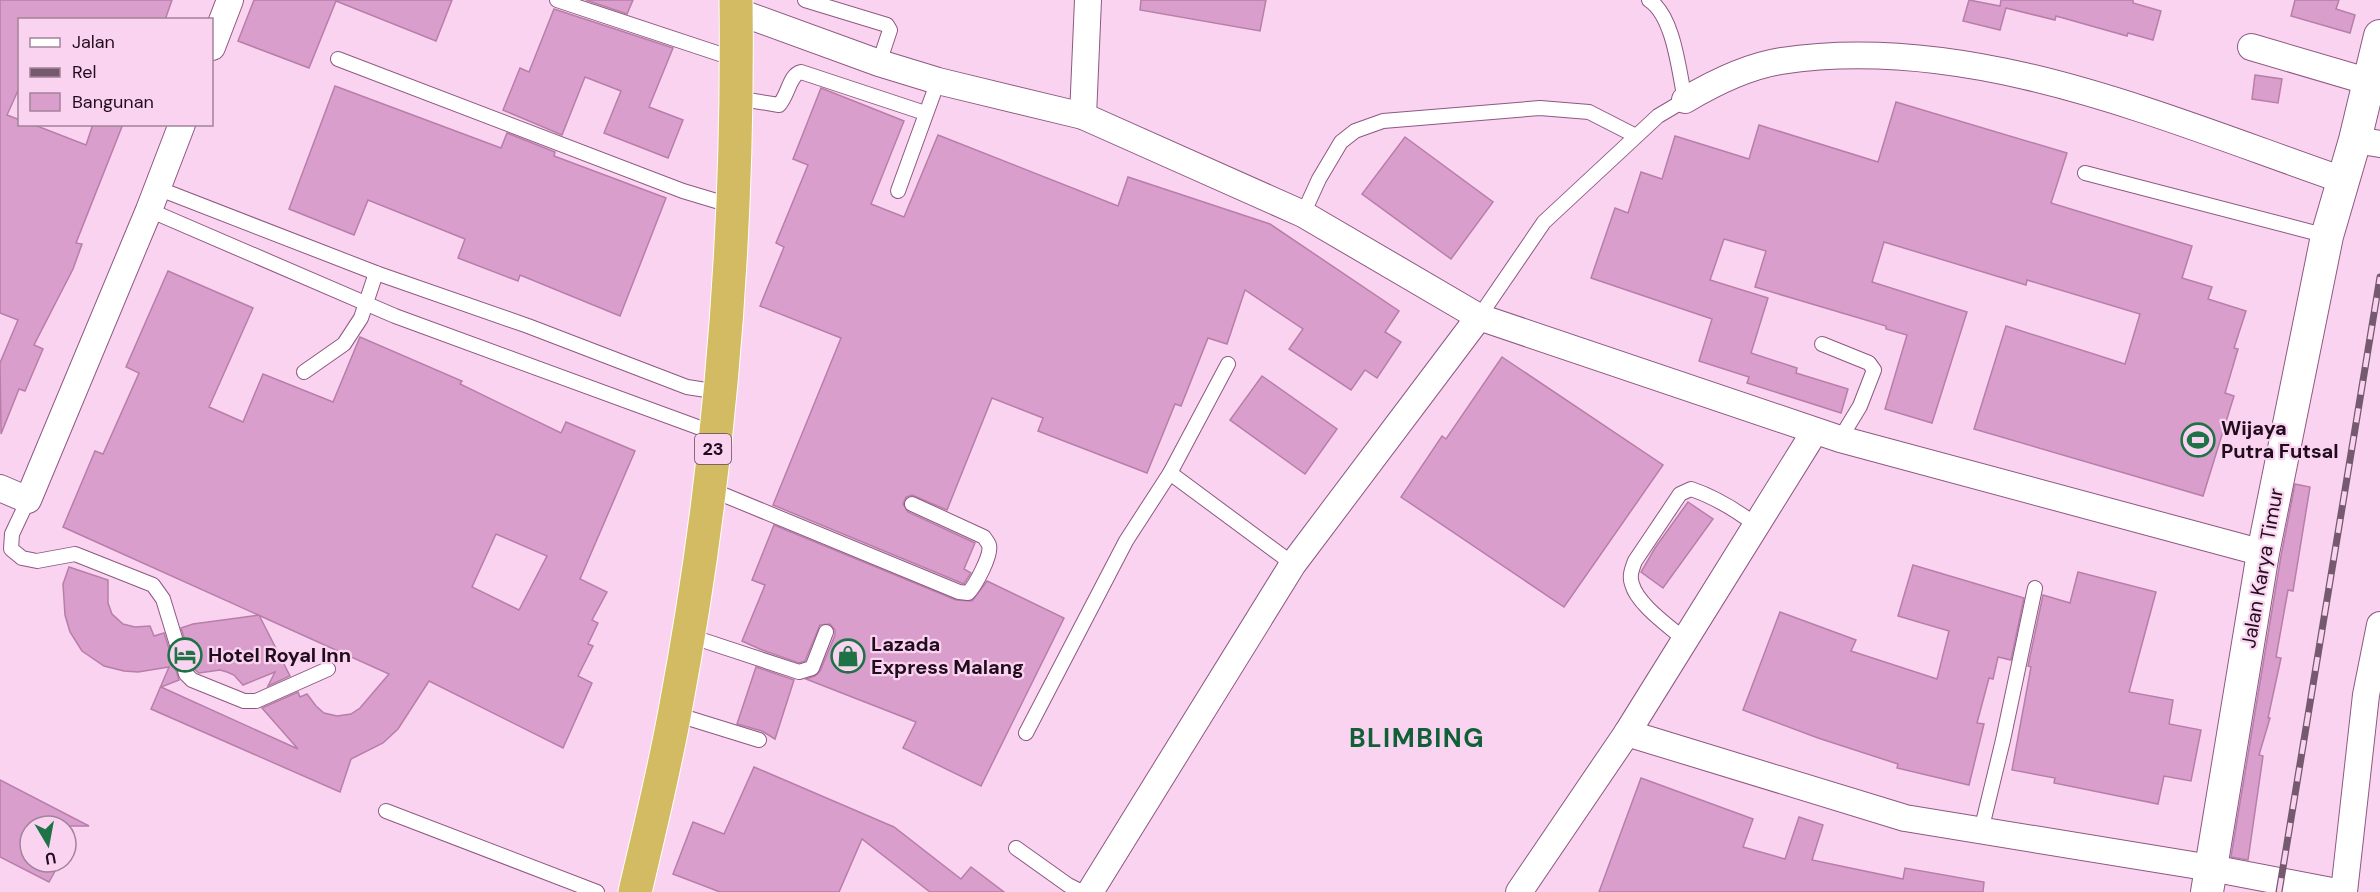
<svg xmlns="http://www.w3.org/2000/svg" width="2380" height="892" viewBox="0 0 2380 892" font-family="'DM Sans',sans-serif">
<rect width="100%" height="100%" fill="#f9d3ef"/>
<g fill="#da9ecc" stroke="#b87eaa" stroke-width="1.5" fill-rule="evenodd">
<polygon points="0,0 172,0 165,20 20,20 20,86 7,115 20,120 20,124 32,124 86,145 93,124 123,124 76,243 82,244 73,269 34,345 43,349 25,391 19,389 1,434 0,363 18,320 0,313"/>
<polygon points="254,0 452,0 436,41 336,1 309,68 238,41"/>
<polygon points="586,0 633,0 627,14"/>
<polygon points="1141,0 1266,0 1260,31 1140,10"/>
<polygon points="1969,0 2000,6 2001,0 2133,0 2133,3 2161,11 2153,40 2128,33 2127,36 2056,16 2055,20 2006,8 2000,30 1963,21"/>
<polygon points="2295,0 2339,0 2336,9 2355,15 2350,33 2291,16"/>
<polygon points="554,9 673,48 649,107 683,120 668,158 604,133 621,91 585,77 562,135 503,110 520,68 529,72"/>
<polygon points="2255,75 2282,79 2278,103 2252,99"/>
<polygon points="335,86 501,148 507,133 555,152 554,156 666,198 620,316 520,275 518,281 458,258 465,239 368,200 354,235 289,209"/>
<polygon points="821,88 904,121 871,204 904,217 938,135 1118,206 1128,177 1270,224 1399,311 1385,332 1401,342 1377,378 1365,370 1351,390 1289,349 1303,329 1245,290 1227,344 1208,338 1181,406 1175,404 1147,473 1038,431 1043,418 992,398 947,510 912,495 906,497 903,504 908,512 975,543 964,569 971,573 964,584 773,505 841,338 760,306 784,247 776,243 808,165 793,159"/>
<polygon points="1896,102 2067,153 2051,203 2192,246 2182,278 2212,287 2208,299 2246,311 2234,348 2238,349 2225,393 2234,396 2203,496 1974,429 2006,326 2125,364 2140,314 2027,280 2026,285 1884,242 1872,282 1967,312 1932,423 1885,409 1907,335 1886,329 1886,326 1755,287 1766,251 1724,239 1710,280 1768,298 1751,353 1797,368 1796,373 1848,389 1841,413 1747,383 1749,377 1699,361 1712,319 1591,278 1615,208 1628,213 1641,172 1662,179 1675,136 1749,159 1759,125 1878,162"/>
<polygon points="1405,137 1493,202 1451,259 1362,194"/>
<path d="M168 271 253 308 209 407 243 422 263 374 333 402 360 337 462 381 460 384 561 433 566 422 635 451 580 579 607 592 592 620 598 623 588 644 593 646 578 676 592 683 563 748 429 681 398 729 383 743 351 759 340 792 151 709 169 667 138 672 124 671 104 666 82 651 70 632 65 615 63 584 69 567 108 580V603L112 614 123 624 135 627 150 626 154 636 164 633 179 680 161 687 298 749 262 708 298 692 300 697 307 694 316 706 324 713 337 716 351 714 360 708 389 674 63 527 95 451 103 454 139 373 126 367ZM496 534 547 556 519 610 472 587Z"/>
<polygon points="1502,357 1663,465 1564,607 1401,497 1442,436 1446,439"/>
<polygon points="1262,376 1337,429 1305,474 1230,420"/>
<polygon points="2295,484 2310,487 2293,591 2288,590 2276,657 2281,658 2268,718 2270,718 2259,755 2263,756 2248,860 2231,857 2281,556"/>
<polygon points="1688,502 1713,519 1663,588 1641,572 1655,548"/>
<polygon points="774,525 956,600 972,601 987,581 1064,618 981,786 903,748 916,722 806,679 815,676 820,671 835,635 835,630 830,624 820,625 805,661 799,663 762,650 742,641 765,585 752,580"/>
<polygon points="1913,565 2024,598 2011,660 1998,657 1993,679 1989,678 1977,723 1984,724 1969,785 1897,768 1898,764 1818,738 1743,710 1780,612 1856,640 1851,651 1937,679 1949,631 1898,616"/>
<polygon points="2078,572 2156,592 2129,692 2173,700 2169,724 2201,730 2191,781 2164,776 2158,804 2054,783 2055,778 2012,770 2031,667 2028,666 2043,595 2070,603"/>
<polygon points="259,615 290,676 268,686 275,672 243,685 234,675 227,672 220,670 199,673 194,669 181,628 193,624"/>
<polygon points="756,667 794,680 775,739 762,731 737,724"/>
<polygon points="754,767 894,827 961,879 971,867 1004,892 930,892 862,839 839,892 720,892 673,874 693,822 724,834"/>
<polygon points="1641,778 1753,819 1743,847 1785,859 1799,817 1823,825 1812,860 1903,879 1905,868 1984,882 1983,892 1599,892"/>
<polygon points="0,780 89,826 30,826 30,862 60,862 49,882 0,857"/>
</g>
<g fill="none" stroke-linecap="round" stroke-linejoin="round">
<defs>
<g id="service">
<polyline points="557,0 735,59"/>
<polyline points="805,0 887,25 890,30 879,63"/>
<polyline points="338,59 683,191 733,206"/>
<path d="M736 98 779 105C789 94 789 75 801 72L925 113"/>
<polyline points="2085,173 2327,236"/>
<polyline points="157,188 376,273 528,326 687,387 719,392"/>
<polyline points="898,191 938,81"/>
<polyline points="149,210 395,316 714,433"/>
<polyline points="1303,214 1319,179 1341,142 1355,131 1383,121 1540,108 1589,112 1636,136"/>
<path d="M1479 317 1544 222 1658 116 1685 100C1679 72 1674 16 1649 0"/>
<polyline points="1822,344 1869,363 1874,370 1860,406 1840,439"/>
<polyline points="1228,364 1170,473 1293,564"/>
<polyline points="304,372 344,344 361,318 376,273"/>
<path d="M709 487 724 495 959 592 968 593C975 586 992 555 989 545 988 542 985 539 984 537L912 504"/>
<polyline points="28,500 12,534 11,549 22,558 37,561 75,554 153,585 163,599 186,674 192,680 244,701 256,701 328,669"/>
<polyline points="689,632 699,639 799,672 812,668 826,632"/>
<path d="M1685 640C1669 626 1637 604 1632 584 1629 576 1632 569 1635 561L1680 494 1691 489C1715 497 1736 510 1756 525"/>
<polyline points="675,712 688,718 759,740"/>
<polyline points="1026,733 1126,541 1170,473"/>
<polyline points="386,811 597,892"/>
<polyline points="1981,831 2003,740 2035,588"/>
<polyline points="1016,848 1068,885 1082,892"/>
</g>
<g id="minor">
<polyline points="736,11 879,63 938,81 1083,116 1303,214 1479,317 1840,439 2263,553"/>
<polyline points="212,47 230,0"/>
<polyline points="2251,47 2370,82"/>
<path d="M1685 100C1712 84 1749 66 1781 61 1972 32 2166 119 2343 180"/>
<polyline points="1083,116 1088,0"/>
<polyline points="2355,140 2380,144"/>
<polyline points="0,488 28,500 149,210 182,124"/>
<polyline points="1627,733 1905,818 2211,868 2337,892"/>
<polyline points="1090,892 1293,564 1479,317"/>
<polyline points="1519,892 1627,733 1815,431"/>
<polyline points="2344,892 2366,695 2380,625"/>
</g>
<polyline id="tertiary" points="2207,892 2263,553 2327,236 2355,140 2380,36"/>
<path id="trunk" d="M635 892C649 832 664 772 675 711 719 478 739 237 736 0"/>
</defs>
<use href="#service" stroke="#8e5882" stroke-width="16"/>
<use href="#minor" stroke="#8e5882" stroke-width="28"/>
<use href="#tertiary" stroke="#8e5882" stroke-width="34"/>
<use href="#trunk" stroke="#fff" stroke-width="35"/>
<use href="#service" stroke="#fff" stroke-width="14"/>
<use href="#minor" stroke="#fff" stroke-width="26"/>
<use href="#tertiary" stroke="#fff" stroke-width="32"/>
<use href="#trunk" stroke="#d2bb62" stroke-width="33"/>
<defs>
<polyline id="rail" points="2279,892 2380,277"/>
</defs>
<use href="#rail" stroke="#75596e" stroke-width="7"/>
<use href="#rail" stroke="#f9d3ef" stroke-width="4.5" stroke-dasharray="14" stroke-linecap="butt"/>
</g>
<defs>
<symbol id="stadium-ring" viewBox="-11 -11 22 22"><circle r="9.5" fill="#f9d3ef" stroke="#1e7346" stroke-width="1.5"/><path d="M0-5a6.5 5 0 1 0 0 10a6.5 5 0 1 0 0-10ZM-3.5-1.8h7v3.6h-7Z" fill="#1e7346"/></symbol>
<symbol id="hotel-ring" viewBox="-11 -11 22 22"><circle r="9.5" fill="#f9d3ef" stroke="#1e7346" stroke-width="1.5"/><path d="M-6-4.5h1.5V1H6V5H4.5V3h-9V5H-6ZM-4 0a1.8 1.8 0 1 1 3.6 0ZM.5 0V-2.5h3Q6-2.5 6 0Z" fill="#1e7346"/></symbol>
<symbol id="shop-ring" viewBox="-11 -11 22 22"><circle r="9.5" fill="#f9d3ef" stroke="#1e7346" stroke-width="1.5"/><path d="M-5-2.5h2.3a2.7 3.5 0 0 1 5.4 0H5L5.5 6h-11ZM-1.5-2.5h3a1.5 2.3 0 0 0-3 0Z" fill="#1e7346"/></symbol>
</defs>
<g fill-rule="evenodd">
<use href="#stadium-ring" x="2179" y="421" width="38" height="38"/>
<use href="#hotel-ring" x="166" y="636" width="38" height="38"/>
<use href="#shop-ring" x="829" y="637" width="38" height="38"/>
</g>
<g text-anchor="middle" stroke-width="4.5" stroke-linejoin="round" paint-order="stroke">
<rect fill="#f9d3ef" stroke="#62485c" stroke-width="1.5" x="695" y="434" width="36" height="30" rx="4.5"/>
<g font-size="18" font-weight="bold" fill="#210c1d">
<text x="713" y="455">23</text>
</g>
<g font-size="20" font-weight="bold" fill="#210c1d" stroke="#f9d3ef" text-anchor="start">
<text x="2221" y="435">Wijaya<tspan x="2221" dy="23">Putra Futsal</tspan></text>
<text x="871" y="651">Lazada<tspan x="871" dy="23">Express Malang</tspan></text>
<text x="208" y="662">Hotel Royal Inn</text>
</g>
<g font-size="20" fill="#210c1d" stroke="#f9d3ef">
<text transform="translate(2262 568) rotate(-80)" y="7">Jalan Karya Timur</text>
</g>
<g font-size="26" font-weight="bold" letter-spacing="1.5" fill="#0f6037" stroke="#f9d3ef">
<text x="1417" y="747">BLIMBING</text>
</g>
</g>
<rect x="18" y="18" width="195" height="108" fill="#f9d3ef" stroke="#a3839b" stroke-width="1.5"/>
<rect x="30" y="38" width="30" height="9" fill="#ffffff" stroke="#a3839b" stroke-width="1.5"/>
<text x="72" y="48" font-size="18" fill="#210c1d">Jalan</text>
<rect x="30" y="68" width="30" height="9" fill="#75596e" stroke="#a3839b" stroke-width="1.5"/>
<text x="72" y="78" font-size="18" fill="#210c1d">Rel</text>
<rect x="30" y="93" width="30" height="18" fill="#da9ecc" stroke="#a3839b" stroke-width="1.5"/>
<text x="72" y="108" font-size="18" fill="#210c1d">Bangunan</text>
<g transform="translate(48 844) rotate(170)"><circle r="28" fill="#f9d3ef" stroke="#a3839b" stroke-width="1.5"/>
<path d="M0-4.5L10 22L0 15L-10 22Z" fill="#1e7346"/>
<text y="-9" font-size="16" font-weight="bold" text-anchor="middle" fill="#210c1d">U</text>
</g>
</svg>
